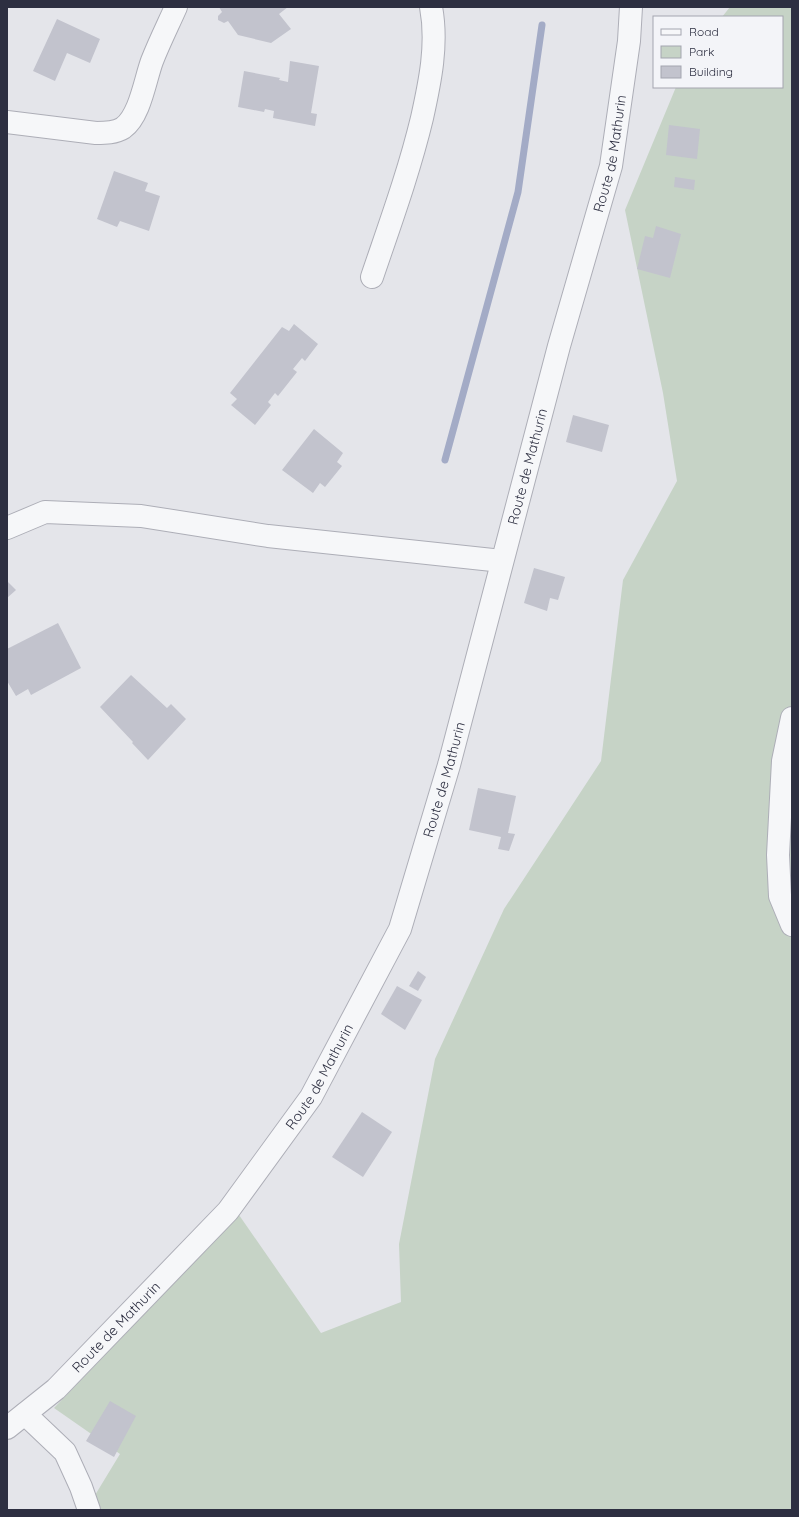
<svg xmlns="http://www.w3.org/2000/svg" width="799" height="1517" viewBox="0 0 799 1517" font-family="Quicksand,sans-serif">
<rect width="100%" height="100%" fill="#e4e5ea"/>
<polygon fill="#c6d3c6" points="730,7 792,7 792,1510 86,1510 120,1454 54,1408 239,1215 321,1333 401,1302 399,1244 435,1059 504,909 601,761 623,580 677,481 663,393 625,210 676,87 782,87 782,17 722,17"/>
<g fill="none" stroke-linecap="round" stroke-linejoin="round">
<polyline stroke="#a3abc6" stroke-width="7" points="445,460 518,192 542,25"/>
</g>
<g fill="#c2c3cd">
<polygon points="219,7 288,7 279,14 291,29 271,43 238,35 228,21 224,23 218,20 218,16 222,12"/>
<polygon points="57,19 100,39 90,63 67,53 55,81 33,71"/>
<polygon points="290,61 319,66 311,113 317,114 315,126 273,118 274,111 265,109 264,112 238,107 244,71 280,78 279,80 288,82"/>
<polygon points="669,125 700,129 697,159 666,155"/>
<polygon points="114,171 148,183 145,191 160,196 149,231 120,221 117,227 97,219"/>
<polygon points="675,177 695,180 694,190 674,187"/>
<polygon points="656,226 681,234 670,278 637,269 645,236 653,238"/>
<polygon points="294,324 318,344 305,361 302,358 293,369 297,372 278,396 275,393 268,402 271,405 255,425 231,405 237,399 230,393 282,327 289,331"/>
<polygon points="573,415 609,425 602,452 566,442"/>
<polygon points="314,429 343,453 337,462 342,466 325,487 320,483 313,493 282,470"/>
<polygon points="534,568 565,577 558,600 550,598 547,611 524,603"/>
<polygon points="7,581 16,590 7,598"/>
<polygon points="58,623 81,668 31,695 28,689 16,696 7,681 7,649"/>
<polygon points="131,675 167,708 171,704 186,719 148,760 132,743 133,742 100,707"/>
<polygon points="478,788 516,796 508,833 515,834 509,851 498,849 501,837 469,830"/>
<polygon points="418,971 426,977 418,991 409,986"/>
<polygon points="397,986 422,1000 405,1030 381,1014"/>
<polygon points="362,1112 392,1132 363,1177 332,1157"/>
<polygon points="110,1401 136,1416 114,1457 86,1441"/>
</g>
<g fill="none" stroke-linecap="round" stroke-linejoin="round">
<defs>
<g id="minor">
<path d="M7 122 96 133C105 133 115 133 123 128 140 116 145 80 152 61 159 43 168 25 176 7"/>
<path d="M372 277C390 224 409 172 422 118 430 82 438 44 431 7"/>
<polyline points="7,528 45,512 141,516 268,536 502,561"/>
<polyline points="792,718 783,761 778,855 780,896 792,925"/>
<polyline points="25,1414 65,1452 81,1487 89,1510"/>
</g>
<g id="tertiary">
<path id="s1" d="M7 1428 56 1389 228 1211 311 1097 400 929 449 765 559 346 611 166 629 41 631 7"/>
</g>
</defs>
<use href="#minor" stroke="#adaeb7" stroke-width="24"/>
<use href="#tertiary" stroke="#adaeb7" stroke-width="24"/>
<use href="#minor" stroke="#f6f7f9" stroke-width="22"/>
<use href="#tertiary" stroke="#f6f7f9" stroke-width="22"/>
</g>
<g text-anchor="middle" stroke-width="3" stroke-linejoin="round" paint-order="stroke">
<g font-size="14" fill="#2d2f41" stroke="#f3f4f8">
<text dy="5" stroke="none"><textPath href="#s1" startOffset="1445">Route de Mathurin</textPath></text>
<text dy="5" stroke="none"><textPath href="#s1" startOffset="1121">Route de Mathurin</textPath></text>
<text dy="5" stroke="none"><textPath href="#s1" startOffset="797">Route de Mathurin</textPath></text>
<text dy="5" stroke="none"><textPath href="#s1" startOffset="473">Route de Mathurin</textPath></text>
<text dy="5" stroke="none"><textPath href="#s1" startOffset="149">Route de Mathurin</textPath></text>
</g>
</g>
<rect width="799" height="1517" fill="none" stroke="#2d2f41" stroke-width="16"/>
<rect x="653" y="16" width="130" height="72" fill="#f3f4f8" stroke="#a4a5af"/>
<rect x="661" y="29" width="20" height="6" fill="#f6f7f9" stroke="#a4a5af"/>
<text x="689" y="36" font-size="12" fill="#2d2f41">Road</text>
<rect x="661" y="46" width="20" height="12" fill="#c6d3c6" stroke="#a4a5af"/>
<text x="689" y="56" font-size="12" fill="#2d2f41">Park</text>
<rect x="661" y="66" width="20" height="12" fill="#c2c3cd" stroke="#a4a5af"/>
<text x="689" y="76" font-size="12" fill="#2d2f41">Building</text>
</svg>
